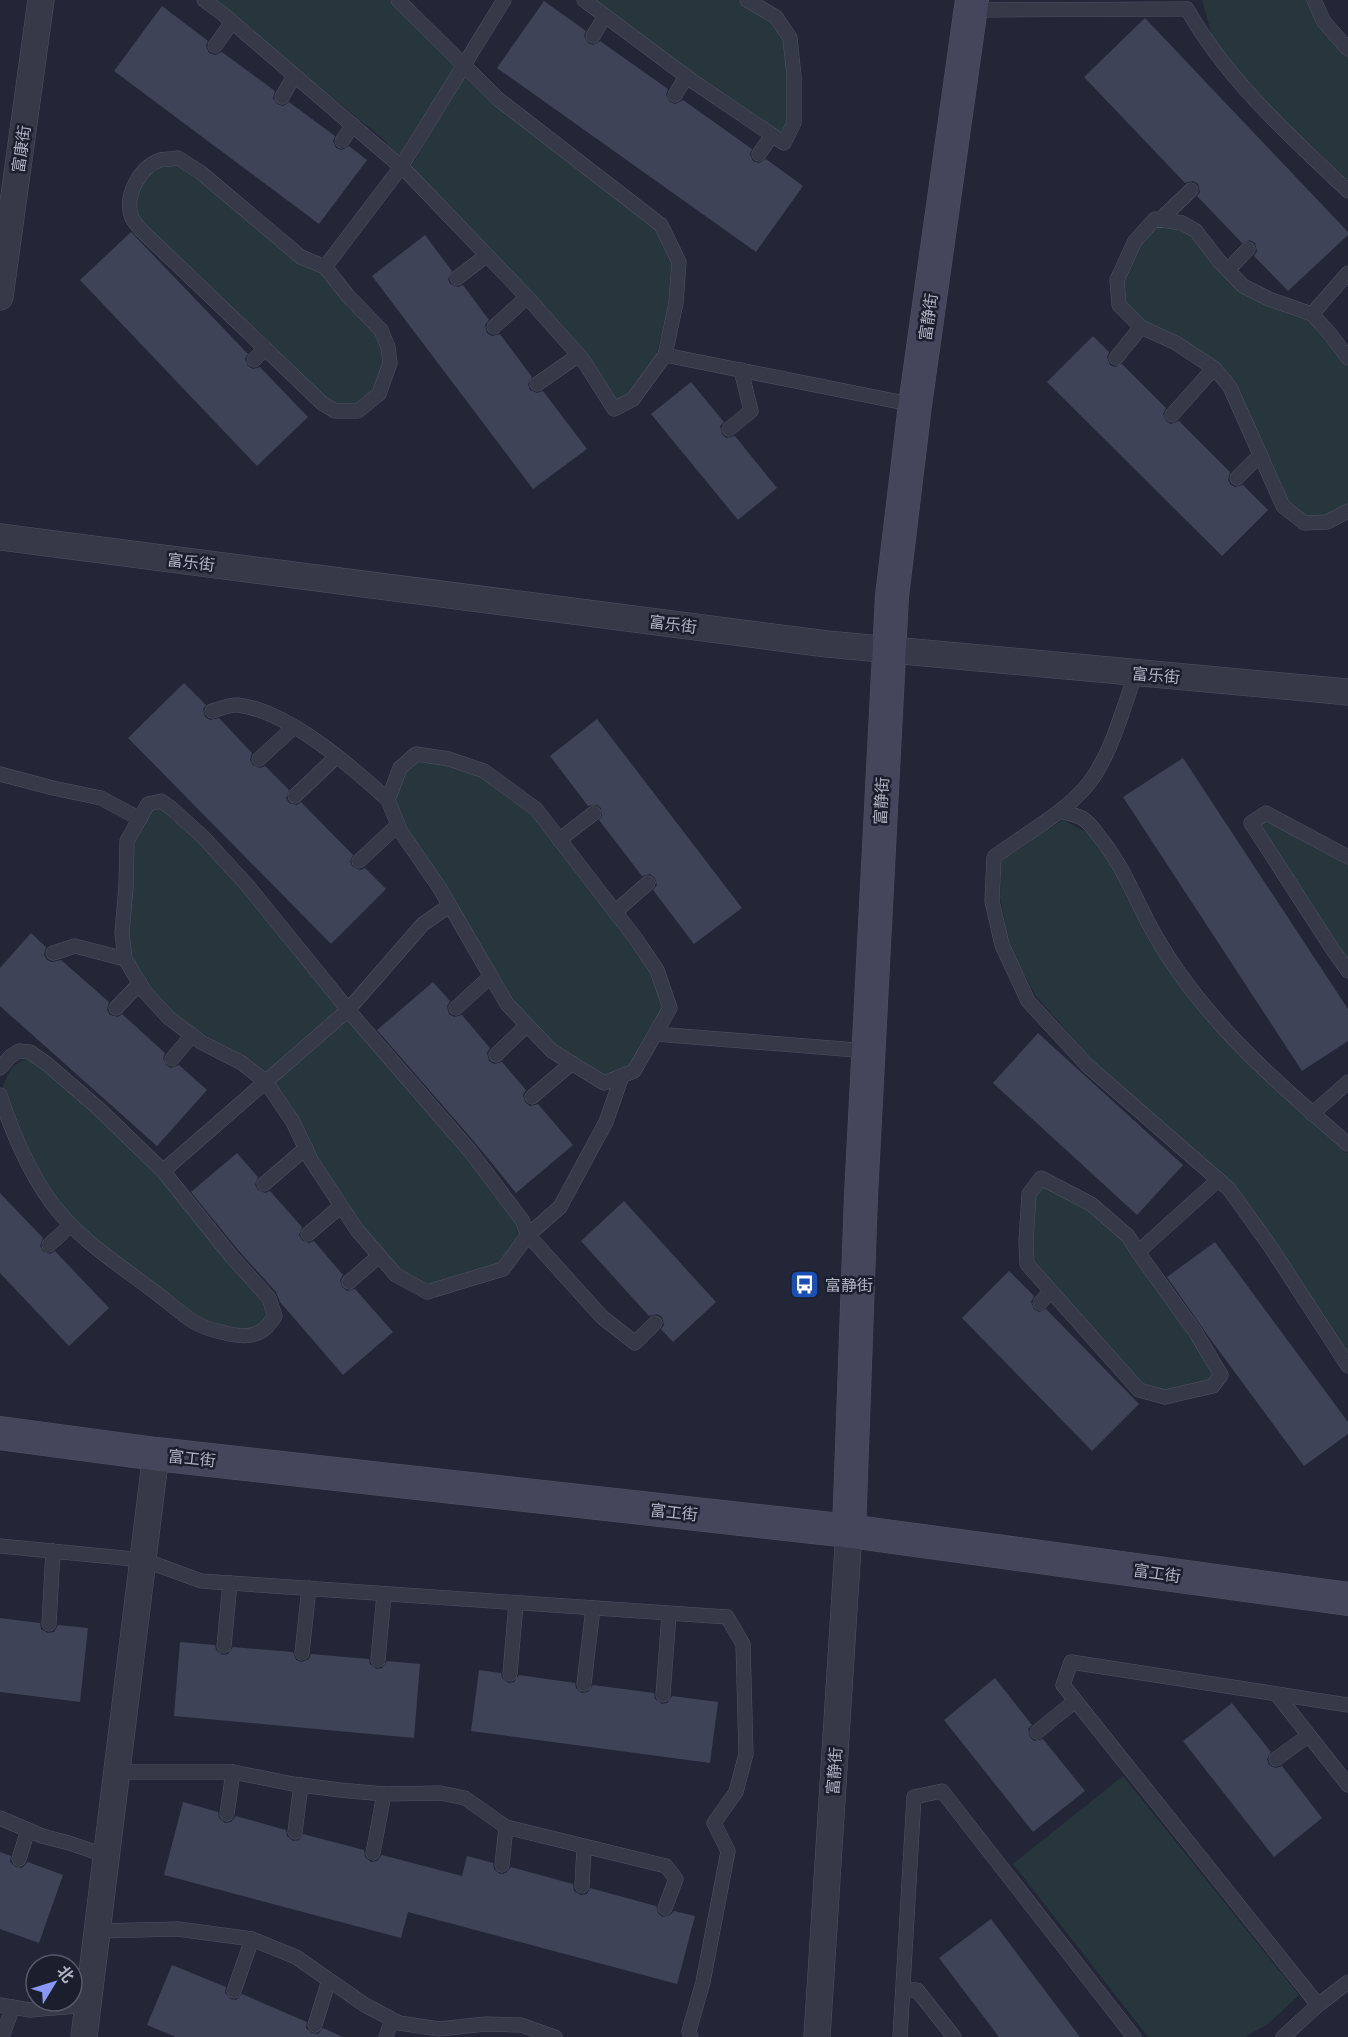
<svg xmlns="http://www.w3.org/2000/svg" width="1348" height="2037" viewBox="0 0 1348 2037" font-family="'Roboto Condensed','Noto Sans SC',sans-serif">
<rect width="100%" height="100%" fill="#222637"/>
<g fill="#27353c">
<polygon points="212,0 390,0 457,65 400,159 382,138"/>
<polygon points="591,0 738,0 771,20 784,37 790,116 783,134 689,73"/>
<polygon points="1202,0 1308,0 1320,27 1348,57 1348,180 1265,103 1213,39"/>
<polygon points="464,73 658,230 675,264 671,302 656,355 631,395 616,402 411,167"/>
<polygon points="177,161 325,270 377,332 387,365 376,394 356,408 336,408 144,228 135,214 137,187 159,165"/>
<polygon points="1155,225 1181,227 1192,234 1217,266 1308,316 1348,367 1348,506 1327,518 1305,519 1289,505 1235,388 1146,325 1125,305 1120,281 1139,245"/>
<polygon points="418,758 483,775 533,811 654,971 665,1007 632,1067 602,1078 553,1048 509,1003 390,800 402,769"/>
<polygon points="150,807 161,807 199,841 241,887 339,1009 266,1076 248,1058 172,1017 150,989 131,958 127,932 130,843"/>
<polygon points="1267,816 1348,861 1348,964 1255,824"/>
<polygon points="1063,820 1086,832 1108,855 1143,925 1271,1084 1310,1121 1348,1153 1348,1357 1230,1185 1144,1109 1094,1062 1036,996 1009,947 1000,897 1001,859"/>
<polygon points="348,1015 466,1151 525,1235 500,1268 427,1289 399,1272 341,1200 274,1082"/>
<path d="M31 1058 57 1078 155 1169 266 1298 272 1314 253 1331 220 1326 199 1317 125 1267 57 1204 24 1145 2 1089C9 1071 11 1063 31 1058Z"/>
<polygon points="1043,1183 1090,1206 1126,1238 1218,1374 1212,1384 1166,1395 1141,1387 1030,1263 1033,1195"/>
<polygon points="1123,1776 1299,1995 1268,2024 1245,2037 1148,2037 1013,1864"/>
</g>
<g fill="#3e4357">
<polygon points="544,1 586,31 584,36 588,43 593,45 600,41 668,89 666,95 670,102 675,104 683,100 752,149 750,154 753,161 759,163 766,159 803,186 756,252 497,68"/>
<polygon points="162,6 208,41 206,46 209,53 215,55 222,52 275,91 273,98 277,104 283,106 289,102 335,136 333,141 336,148 342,150 349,146 367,160 319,224 114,71"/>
<polygon points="1145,18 1348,232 1348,235 1288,291 1254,256 1257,251 1255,243 1250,240 1242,243 1197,196 1200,192 1198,184 1193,181 1185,183 1084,77"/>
<polygon points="131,232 248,354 245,359 248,366 253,369 260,367 308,417 257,466 80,280"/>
<polygon points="425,235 452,271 448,279 450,284 458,287 463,285 489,320 485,325 487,333 492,336 500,334 532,377 528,384 530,390 537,393 543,391 587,449 533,489 372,276"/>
<polygon points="1093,336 1109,352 1107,357 1110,365 1115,367 1122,364 1166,408 1163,414 1166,421 1171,424 1179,421 1230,472 1228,480 1231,485 1235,487 1243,485 1268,510 1222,556 1047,382"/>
<polygon points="691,382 724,422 720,426 722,434 726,438 735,436 777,488 738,520 651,414"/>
<polygon points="184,683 206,705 203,709 205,717 210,720 219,718 252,753 250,760 253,765 260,768 265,766 289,790 286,798 289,803 297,805 301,802 353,855 350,862 353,867 360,870 365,868 386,889 331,944 128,738"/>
<polygon points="597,719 742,908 694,944 653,890 657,885 655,878 650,874 642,876 599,820 602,816 601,808 597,805 588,806 550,756"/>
<polygon points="1183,758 1348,1009 1348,1041 1302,1071 1123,797"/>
<polygon points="31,933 46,947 44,955 47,960 52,962 61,960 109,1002 107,1010 110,1015 118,1017 122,1014 165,1053 163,1058 166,1065 171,1068 179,1065 207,1090 157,1146 0,1006 0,968"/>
<polygon points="433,982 450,1001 447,1006 449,1014 454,1017 462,1015 490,1048 487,1053 489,1061 494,1064 502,1062 526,1090 523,1095 525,1102 530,1106 538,1104 573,1145 516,1193 477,1145 377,1030"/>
<polygon points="1038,1033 1183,1165 1137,1215 993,1083"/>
<polygon points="237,1153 258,1177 255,1185 258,1190 265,1193 270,1191 302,1227 299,1235 302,1240 309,1243 314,1241 343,1275 340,1280 342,1287 347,1291 355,1289 393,1332 343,1375 280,1302 276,1292 238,1250 191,1192"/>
<polygon points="0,1193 43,1238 40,1246 43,1251 50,1254 55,1251 109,1308 69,1346 0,1273"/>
<polygon points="624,1201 716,1302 673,1342 661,1329 664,1325 662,1317 657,1314 649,1316 581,1241"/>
<polygon points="1215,1242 1348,1422 1348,1434 1304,1466 1211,1340 1167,1277"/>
<polygon points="1009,1271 1034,1296 1031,1302 1034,1309 1039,1312 1046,1309 1139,1404 1092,1451 962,1318"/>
<polygon points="0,1618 40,1623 41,1629 48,1633 54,1632 58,1625 88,1628 80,1702 0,1692"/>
<polygon points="180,1642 215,1645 216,1650 223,1655 228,1654 233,1647 293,1652 296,1660 302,1662 309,1659 311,1654 369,1659 370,1664 377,1669 382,1668 387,1661 420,1664 414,1738 174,1716"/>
<polygon points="479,1670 501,1673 502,1678 509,1683 514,1682 519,1675 575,1683 576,1688 582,1693 588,1692 593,1685 654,1693 655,1699 662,1704 667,1703 672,1696 718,1702 710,1763 471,1731"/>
<polygon points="995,1678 1032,1725 1028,1729 1030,1737 1034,1741 1043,1739 1085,1791 1033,1832 944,1720"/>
<polygon points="1232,1703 1271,1752 1267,1759 1269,1765 1276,1768 1282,1766 1322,1818 1274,1857 1183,1741"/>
<polygon points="183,1802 218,1812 219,1818 225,1823 231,1822 236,1816 286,1830 287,1836 293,1841 299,1840 303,1834 364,1850 365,1857 371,1862 377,1861 382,1855 462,1876 467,1856 493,1863 494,1869 500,1874 506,1873 511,1867 573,1884 574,1891 581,1895 587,1894 590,1888 656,1906 658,1913 662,1917 670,1915 674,1911 695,1916 677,1984 408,1912 401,1938 164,1875"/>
<polygon points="0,1852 11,1856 10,1862 16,1867 22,1868 28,1862 63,1875 39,1943 0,1929"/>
<polygon points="991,1919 1080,2037 999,2037 939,1958"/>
<polygon points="172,1965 226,1987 225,1993 231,1999 236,2000 242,1994 307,2022 306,2028 312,2033 318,2034 323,2028 343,2037 176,2037 147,2025"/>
</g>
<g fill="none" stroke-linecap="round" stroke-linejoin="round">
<defs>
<g id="lane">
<polyline points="204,0 223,14 407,172 527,297 583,360 614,409 633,399 665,355 676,303 679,262 661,225 498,99 398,0"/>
<polyline points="584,0 694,82 784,143 794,123 794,76 790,38 776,17 747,0"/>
<polyline points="1314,0 1324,22 1348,49"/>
<path d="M1187 9C1228 81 1289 135 1348 191"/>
<polyline points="971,10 1187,9"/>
<polyline points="593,36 605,16"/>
<polyline points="215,46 232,22"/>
<polyline points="675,95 686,77"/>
<polyline points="282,97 294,76"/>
<polyline points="342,141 353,125"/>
<polyline points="759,154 772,135"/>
<path d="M178 158 200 172 301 257 325 267 348 296 381 330 388 347 390 363 379 394 358 411H335L322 403 141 230C137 225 132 220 131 215 125 195 140 167 160 160 165 159 172 159 178 158Z"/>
<polyline points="1160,220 1191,190"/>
<polyline points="325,267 401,167 504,0"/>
<polyline points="1228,270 1248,249"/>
<polyline points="457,278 487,255"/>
<polyline points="1312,314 1348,273"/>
<polyline points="494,327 527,297"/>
<polyline points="665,355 915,405"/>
<polyline points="1116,358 1141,327"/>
<polyline points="1348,358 1330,334 1312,314 1269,299 1243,286 1219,261 1196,231 1182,223 1155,219 1135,241 1117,280 1119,305 1141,327 1176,343 1214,368 1230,387 1283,506 1304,523 1327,522 1348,511"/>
<polyline points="254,360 265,348"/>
<polyline points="537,384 579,355"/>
<polyline points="1172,415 1214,368"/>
<polyline points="729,429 751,411 741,370"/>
<polyline points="1237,478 1260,455"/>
<path d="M1136 673C1123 708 1112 753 1089 783 1064 814 1026 833 994 857L992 901 1002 945 1028 1001 1088 1066 1229 1189 1272 1249 1348 1366"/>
<path d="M212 711C220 709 230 704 238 705 288 711 351 766 388 800"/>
<polygon points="416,754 449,759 484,771 536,809 636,939 657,970 670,1008 634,1071 604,1083 552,1051 507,1004 439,887 401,832 388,800 400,768"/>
<polyline points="259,759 294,727"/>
<polyline points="0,774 53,788 101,798 140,819"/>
<polyline points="295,796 336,757"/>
<polygon points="161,801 171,808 203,837 247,885 354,1017 470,1151 522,1220 528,1235 503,1269 427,1292 396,1275 357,1230 311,1160 293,1122 266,1082 242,1063 201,1042 169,1018 145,992 125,959 122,933 126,887 127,841 148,804"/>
<path d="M1060 811C1067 813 1076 815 1082 818 1088 822 1094 829 1098 835 1120 861 1132 891 1148 922 1194 1011 1272 1079 1348 1144"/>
<polyline points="559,840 594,813"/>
<polyline points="1348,857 1266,813 1251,823 1333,950 1348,971"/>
<polyline points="359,861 398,825"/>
<polyline points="615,912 648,883"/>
<polyline points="53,953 75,946 125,959"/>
<polyline points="116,1008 140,983"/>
<polyline points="456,1008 491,976"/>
<polyline points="656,1034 869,1051"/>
<polyline points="496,1055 527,1025"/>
<polyline points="172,1059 192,1035"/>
<path d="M0 1068 11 1056 19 1051 30 1052 47 1064 98 1108 163 1171 231 1256 269 1298 275 1316C269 1325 263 1333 251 1335 238 1338 205 1329 194 1322 177 1311 163 1297 147 1286 112 1260 77 1237 51 1202 29 1171 12 1132 0 1095"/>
<polyline points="622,1076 606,1122 560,1207 528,1235 602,1317 635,1343 655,1323"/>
<polyline points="532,1097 572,1063"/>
<polyline points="1312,1114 1348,1082"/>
<polyline points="163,1171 348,1010 423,924 449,906"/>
<polyline points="264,1184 306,1148"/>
<polyline points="308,1234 341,1206"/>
<polyline points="49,1245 71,1225"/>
<polyline points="1138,1252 1196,1333 1221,1375 1213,1386 1165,1397 1139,1390 1027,1264 1026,1242 1029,1194 1041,1178 1091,1204 1128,1236 1138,1252 1218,1180"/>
<polyline points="349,1282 379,1256"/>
<polyline points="1040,1303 1051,1291"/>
<polyline points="0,1546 144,1560 201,1581 727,1617 743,1644 746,1754 736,1792 714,1823 728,1851 703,1982 689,2031 691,2037"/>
<polyline points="49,1624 53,1551"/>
<polyline points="224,1646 230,1583"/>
<polyline points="302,1653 309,1588"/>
<polyline points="378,1660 384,1594"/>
<polyline points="510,1674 516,1603"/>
<polyline points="584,1684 593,1608"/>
<polyline points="663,1695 669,1614"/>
<polyline points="1278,1696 1348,1785"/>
<polyline points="1037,1732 1075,1701"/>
<polyline points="1276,1759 1309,1735"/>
<polyline points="118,1772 233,1772 293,1784 340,1790 384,1794 440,1793 465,1798 506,1827 666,1866 676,1879 665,1908"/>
<polyline points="227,1814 233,1772"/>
<polyline points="0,1818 42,1836 69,1843 107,1856"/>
<polyline points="295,1832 301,1785"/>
<polyline points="373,1853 384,1794"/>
<polyline points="19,1859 28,1830"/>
<polyline points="502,1865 506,1827"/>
<polyline points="582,1886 584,1847"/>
<polyline points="98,1931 178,1929 252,1939 296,1957 365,2005 399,2023 439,2029 486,2024 521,2025 555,2037"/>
<polyline points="903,1990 917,1990 954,2037"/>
<polyline points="234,1991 252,1939"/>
<polyline points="0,2005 30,2010 88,2005"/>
<polyline points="1318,2005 1063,1685 1071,1662 1348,1705"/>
<polyline points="315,2025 329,1980"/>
<polyline points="2,2037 13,2007"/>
<polyline points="386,2037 392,2019"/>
<polyline points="900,2037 914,1797 942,1791 1134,2037"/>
<polyline points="1283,2037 1318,2005 1348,1982"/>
</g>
<g id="street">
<polyline points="0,297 41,0"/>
<polyline points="0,537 827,644 1348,692"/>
<polyline points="84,2037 156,1454"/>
<polyline points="817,2037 849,1531"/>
</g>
<g id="secondary">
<polyline points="0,1433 156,1454 849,1531 1348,1599"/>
<polyline points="849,1531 861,1196 892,596 915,405 972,0"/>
</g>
</defs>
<use href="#lane" stroke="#505363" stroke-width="15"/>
<use href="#street" stroke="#505363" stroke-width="27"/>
<use href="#secondary" stroke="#505363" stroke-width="34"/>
<use href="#lane" stroke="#353948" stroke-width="14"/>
<use href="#street" stroke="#353948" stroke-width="26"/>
<use href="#secondary" stroke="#44475b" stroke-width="33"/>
</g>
<defs>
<symbol id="bus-square" viewBox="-11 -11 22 22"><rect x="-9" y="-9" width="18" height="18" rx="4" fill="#1a4fb4" stroke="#1b1e2d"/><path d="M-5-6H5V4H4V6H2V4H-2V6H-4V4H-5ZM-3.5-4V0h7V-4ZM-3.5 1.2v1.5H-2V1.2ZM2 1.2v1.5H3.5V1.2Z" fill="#fff"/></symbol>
</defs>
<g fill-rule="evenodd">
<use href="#bus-square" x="788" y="1268" width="33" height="33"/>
</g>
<g text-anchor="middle" stroke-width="5" stroke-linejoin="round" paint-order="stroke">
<g font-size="16" fill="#b0b3c4" stroke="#1b1e2d">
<text transform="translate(21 149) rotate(-82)" y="6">富康街</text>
<text transform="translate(928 317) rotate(-82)" y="6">富静街</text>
<text transform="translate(191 562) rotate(7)" y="6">富乐街</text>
<text transform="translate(673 624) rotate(7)" y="6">富乐街</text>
<text transform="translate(1156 675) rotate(5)" y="6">富乐街</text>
<text transform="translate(881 801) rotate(-87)" y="6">富静街</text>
<text transform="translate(192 1458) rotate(6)" y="6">富工街</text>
<text transform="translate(674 1512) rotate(6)" y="6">富工街</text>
<text transform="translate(1157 1573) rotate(8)" y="6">富工街</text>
<text transform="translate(834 1771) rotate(-86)" y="6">富静街</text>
</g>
<g font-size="16" fill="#b0b3c4" stroke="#1b1e2d" text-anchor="start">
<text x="825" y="1291">富静街</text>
</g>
</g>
<g transform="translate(54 1983) rotate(52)"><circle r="28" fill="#1b1e2d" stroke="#575a69" stroke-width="1.5"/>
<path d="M0-4.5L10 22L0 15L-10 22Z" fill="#8897f2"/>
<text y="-9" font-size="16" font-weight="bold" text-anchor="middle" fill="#b0b3c4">北</text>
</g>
</svg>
